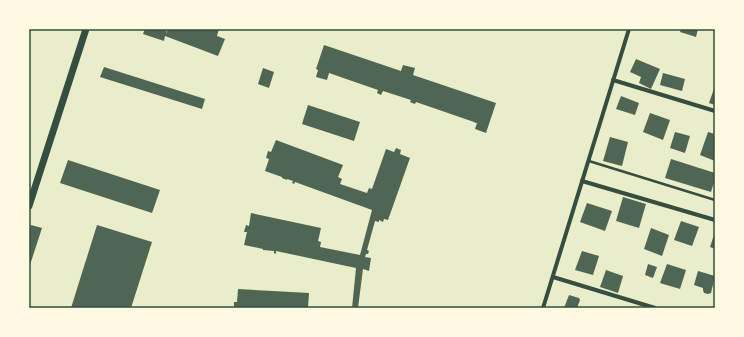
<svg xmlns="http://www.w3.org/2000/svg" width="744" height="337" viewBox="0 0 744 337" font-family="'PT Sans',sans-serif">
<rect width="100%" height="100%" fill="#e9edc9"/>
<g fill="#4f6655">
<polygon points="145,29 167,29 166,34 168,29 219,29 217,36 225,39 218,56 165,36 164,41 143,34"/>
<polygon points="681,29 698,29 696,37 680,32"/>
<polygon points="324,45 401,71 403,65 415,68 413,75 496,103 486,133 475,129 477,123 476,123 474,122 416,102 415,104 410,102 411,100 383,91 381,95 377,93 378,90 329,73 327,80 316,77 318,70 316,69"/>
<polygon points="636,59 660,69 651,89 639,83 641,77 630,72"/>
<polygon points="104,67 205,99 202,109 100,77"/>
<polygon points="263,68 274,72 269,88 258,84"/>
<polygon points="663,73 685,79 682,91 660,85"/>
<polygon points="715,86 715,105 709,103"/>
<polygon points="621,96 639,103 635,115 616,109"/>
<polygon points="308,105 360,122 354,141 302,124"/>
<polygon points="650,113 670,120 663,140 643,132"/>
<polygon points="675,132 690,136 685,153 670,148"/>
<polygon points="708,132 715,134 715,161 700,155"/>
<polygon points="610,137 628,142 622,166 603,161"/>
<polygon points="276,140 343,165 338,177 342,179 340,184 367,193 369,188 372,189 386,149 394,152 396,148 401,150 400,154 410,158 388,220 384,219 383,222 379,220 379,222 375,221 367,250 369,251 368,254 366,254 365,257 371,258 369,271 363,269 358,308 352,308 356,268 276,251 276,254 274,253 274,251 263,250 263,249 244,245 247,232 244,232 246,225 249,226 251,213 321,228 318,241 321,242 320,247 360,255 372,210 295,182 294,184 292,183 293,181 287,179 287,180 282,178 282,177 265,171 269,159 266,158 268,151 271,152"/>
<polygon points="671,159 715,173 715,179 711,192 665,178"/>
<polygon points="68,160 160,190 152,213 60,183"/>
<polygon points="623,197 646,204 639,228 616,221"/>
<polygon points="587,203 612,211 605,231 580,222"/>
<polygon points="681,221 699,227 692,246 674,240"/>
<polygon points="31,225 42,228 29,268 29,232"/>
<polygon points="97,225 152,242 131,308 71,308"/>
<polygon points="651,228 669,235 662,256 644,249"/>
<polygon points="715,232 715,249 710,247"/>
<polygon points="582,251 599,256 593,275 575,270"/>
<polygon points="648,264 657,267 653,278 645,275"/>
<polygon points="667,264 686,270 680,289 660,283"/>
<polygon points="606,270 623,276 618,293 600,287"/>
<polygon points="698,271 715,276 711,293 708,294 704,293 703,290 703,288 694,285"/>
<polygon points="238,289 309,293 308,308 234,308 234,302 237,302"/>
<polygon points="569,295 579,298 580,300 577,308 564,308"/>
</g>
<g fill="none" stroke-linecap="round" stroke-linejoin="round">
<polyline stroke="#344e41" stroke-width="2.5" points="589,161 715,200"/>
<g stroke="#344e41" stroke-width="4">
<polyline points="613,80 715,111"/>
<polyline points="582,181 715,220"/>
<polyline points="553,277 655,308"/>
<polyline points="543,308 629,29"/>
</g>
<polyline stroke="#344e41" stroke-width="7" points="29,206 86,29"/>
</g>
<rect width="744" height="337" fill="none" stroke="#fefae0" stroke-width="60"/>
<rect x="30" y="30" width="684" height="277" fill="none" stroke="#344e41" stroke-width="1.5"/>
</svg>
